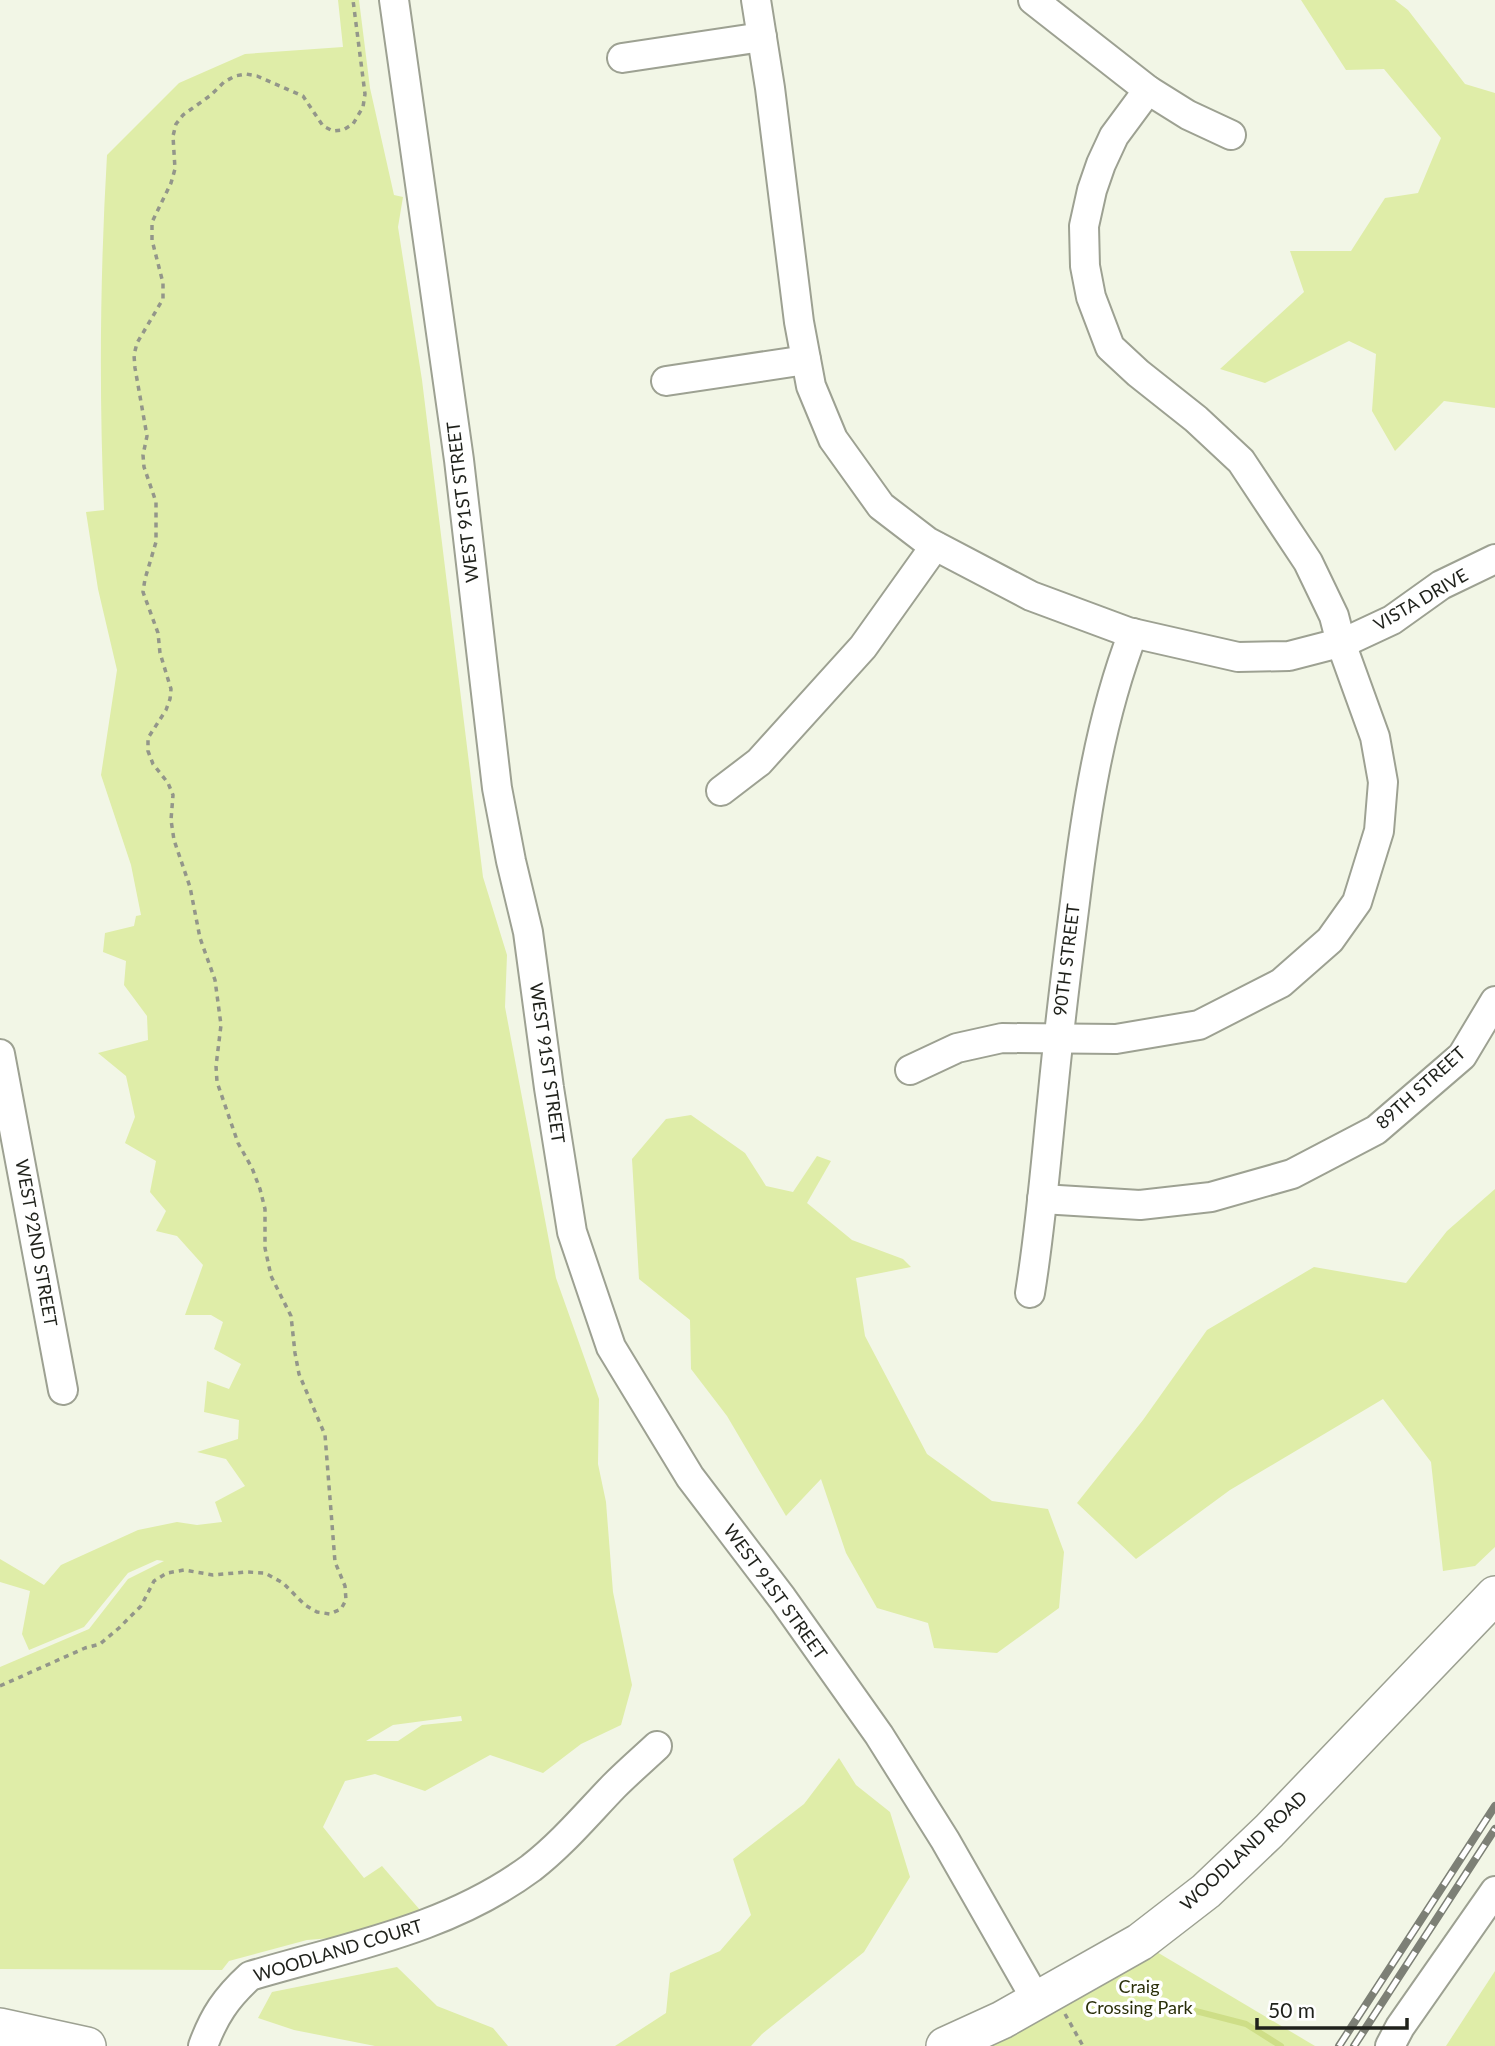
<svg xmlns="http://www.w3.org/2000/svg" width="1495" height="2046" viewBox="0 0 1495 2046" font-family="Lato,sans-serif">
<rect width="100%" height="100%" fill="#f2f6e6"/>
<g fill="#dfeda8" fill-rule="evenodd">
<path d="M338 0H359L370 88 394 195 403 197 398 227 422 380 483 877 507 955 505 1007 556 1278 599 1399 598 1464 606 1502 613 1592 632 1685 621 1725 581 1744 543 1773 490 1755 425 1791 375 1774 345 1781 323 1827 364 1878 382 1866 420 1910 369 1935 307 1940 229 1961 222 1970 0 1969V1667L89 1629 128 1579 164 1561 157 1560 128 1573 84 1627 29 1650 22 1634 30 1591 0 1582V1559L44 1585 61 1565 138 1530 177 1522 197 1525 222 1522 215 1502 245 1486 226 1459 197 1452 238 1439 239 1420 204 1412 207 1381 229 1389 241 1364 214 1349 223 1322 211 1315H185L203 1265 177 1236 156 1231 166 1211 150 1192 156 1161 125 1143 135 1117 126 1076 98 1053 148 1040 147 1016 124 985 126 961 103 952 105 933 134 926 136 916 141 915 131 865 101 775 117 670 98 589 86 512 104 510C99 392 100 274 107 155L179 83 245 54 343 47ZM461 1716 462 1721 422 1725 398 1741H366L393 1725Z"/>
<polygon points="1301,0 1395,0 1408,10 1465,84 1495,93 1495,408 1444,401 1395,451 1372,411 1376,354 1349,341 1265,383 1220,369 1304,292 1290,251 1351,251 1385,198 1418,193 1441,138 1384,69 1346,70"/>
<polygon points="691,1115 745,1153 766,1186 793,1192 817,1156 831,1161 807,1203 852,1240 903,1259 911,1267 856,1278 865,1336 927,1454 992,1501 1048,1509 1064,1552 1059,1608 997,1653 934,1648 928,1623 877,1608 846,1553 821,1479 786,1516 727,1416 691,1369 690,1320 639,1279 632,1159 666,1119"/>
<polygon points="1495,1189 1495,1547 1475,1566 1443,1571 1431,1462 1383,1399 1230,1490 1136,1559 1077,1503 1143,1420 1207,1330 1314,1267 1406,1283 1447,1231"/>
<polygon points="839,1758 856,1785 890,1812 910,1877 864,1952 762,2034 751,2046 615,2046 666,2013 670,1973 720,1951 751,1915 733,1859 804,1804"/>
<polygon points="1140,1942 1315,2046 945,2046"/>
<polygon points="397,1967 437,2006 493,2028 508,2046 375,2046 294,2030 258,2018 272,1992"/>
<polygon points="1495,1971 1495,2046 1446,2046"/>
</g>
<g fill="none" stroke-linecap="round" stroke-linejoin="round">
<polyline stroke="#cede87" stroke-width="6" points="1153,2000 1246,2024 1281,2046"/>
<defs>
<g id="minor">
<polyline points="394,0 459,460 497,788 511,861 528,932 549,1088 572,1232 611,1347 690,1477 782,1598 879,1735 945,1840 1037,2001"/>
<polyline points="756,0 770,88 799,322 811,386 833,439 881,506 928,542 1031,596 1128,632 1238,657 1289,656 1347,641 1392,620 1441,585 1495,559"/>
<polyline points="1033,0 1148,90 1188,115 1231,135"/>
<polyline points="622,58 762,37"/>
<polyline points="666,381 806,360"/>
<polyline points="721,791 759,762 863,647 935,546"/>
<polyline points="0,1054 63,1390"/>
<polyline points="910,1070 957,1048 1002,1038 1116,1039 1199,1025 1281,983 1330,940 1357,902 1379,831 1383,782 1375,737 1341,643 1334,616 1308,562 1241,461 1196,419 1138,373 1110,347 1091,297 1085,266 1084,226 1092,190 1101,164 1114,136 1148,90"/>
<polyline points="1042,1199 1140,1205 1211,1197 1292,1174 1376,1130 1462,1056 1495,1001"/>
<path d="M1030 1293C1041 1226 1046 1159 1053 1092 1059 1029 1067 965 1075 902 1086 811 1100 719 1133 633"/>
<path d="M203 2046C214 2016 226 1998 250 1976 347 1947 447 1930 531 1868 562 1844 587 1814 614 1786 628 1772 643 1759 657 1746"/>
<polyline points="1390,2046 1400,2027 1495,1891"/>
</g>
<g id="major">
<polyline points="0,2027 87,2046"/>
<polyline points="945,2046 1002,2020 1140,1942 1206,1891 1269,1831 1495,1595"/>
</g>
</defs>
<use href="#minor" stroke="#9da192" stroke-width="32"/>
<use href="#major" stroke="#9da192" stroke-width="40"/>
<g stroke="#93968a" stroke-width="3.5" stroke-dasharray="5 5" stroke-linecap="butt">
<polyline points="0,1686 85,1648 100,1644 119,1628 141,1606 154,1581 167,1573 184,1570 213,1575 246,1572 265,1573 283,1583 305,1605 317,1612 330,1614 341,1609 346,1600 345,1586 335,1562 325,1435 299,1374 295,1353 291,1316 271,1276 265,1248 265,1209 260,1189 252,1168 238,1143 217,1082 216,1066 221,1025 215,980 200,938 190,887 174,840 171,820 173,795 168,783 153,764 148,751 148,738 166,710 170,699 171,689 160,653 158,633 143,592 145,579 156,542 156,502 144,467 143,455 147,436 135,368 134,355 137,343 163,299 163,283 152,240 152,222 171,183 175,169 173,136 176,124 183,115 211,95 224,82 235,76 246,74 257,76 303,96 323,126 333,131 343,130 353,124 363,107 365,94 353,0"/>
<polyline points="1065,2014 1083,2046"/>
</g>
<use href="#minor" stroke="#fff" stroke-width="28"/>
<use href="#major" stroke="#fff" stroke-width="37"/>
<defs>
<g id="rail">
<polyline points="1339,2046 1495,1806"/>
<polyline points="1354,2046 1495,1829"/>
</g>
</defs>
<use href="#rail" stroke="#7d8076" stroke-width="8"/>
<use href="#rail" stroke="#fff" stroke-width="5" stroke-dasharray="16" stroke-linecap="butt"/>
</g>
<g text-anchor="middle" stroke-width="7" stroke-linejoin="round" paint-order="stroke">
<g font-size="18" fill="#1f211b" stroke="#fff">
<text transform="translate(463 502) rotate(-97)" y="6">WEST 91ST STREET</text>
<text transform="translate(1421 600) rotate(-30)" y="6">VISTA DRIVE</text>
<text transform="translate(1067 960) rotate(-83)" y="6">90TH STREET</text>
<text transform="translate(547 1063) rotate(82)" y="6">WEST 91ST STREET</text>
<text transform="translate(1421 1088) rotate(-42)" y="6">89TH STREET</text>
<text transform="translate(36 1243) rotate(80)" y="6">WEST 92ND STREET</text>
<text transform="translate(775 1592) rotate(54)" y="6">WEST 91ST STREET</text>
<text transform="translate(1244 1851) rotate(-43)" y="6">WOODLAND ROAD</text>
<text transform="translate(338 1951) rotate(-17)" y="6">WOODLAND COURT</text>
</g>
<g font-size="18" fill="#2a2f0a" stroke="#fff">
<text x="1139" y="1993">Craig<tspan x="1139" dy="21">Crossing Park</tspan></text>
</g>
</g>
<path d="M1257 2018v10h150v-10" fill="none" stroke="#1f211b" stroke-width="3.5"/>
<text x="1268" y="2018" font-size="21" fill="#1f211b" stroke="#ffffff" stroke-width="5" paint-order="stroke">50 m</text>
</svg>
